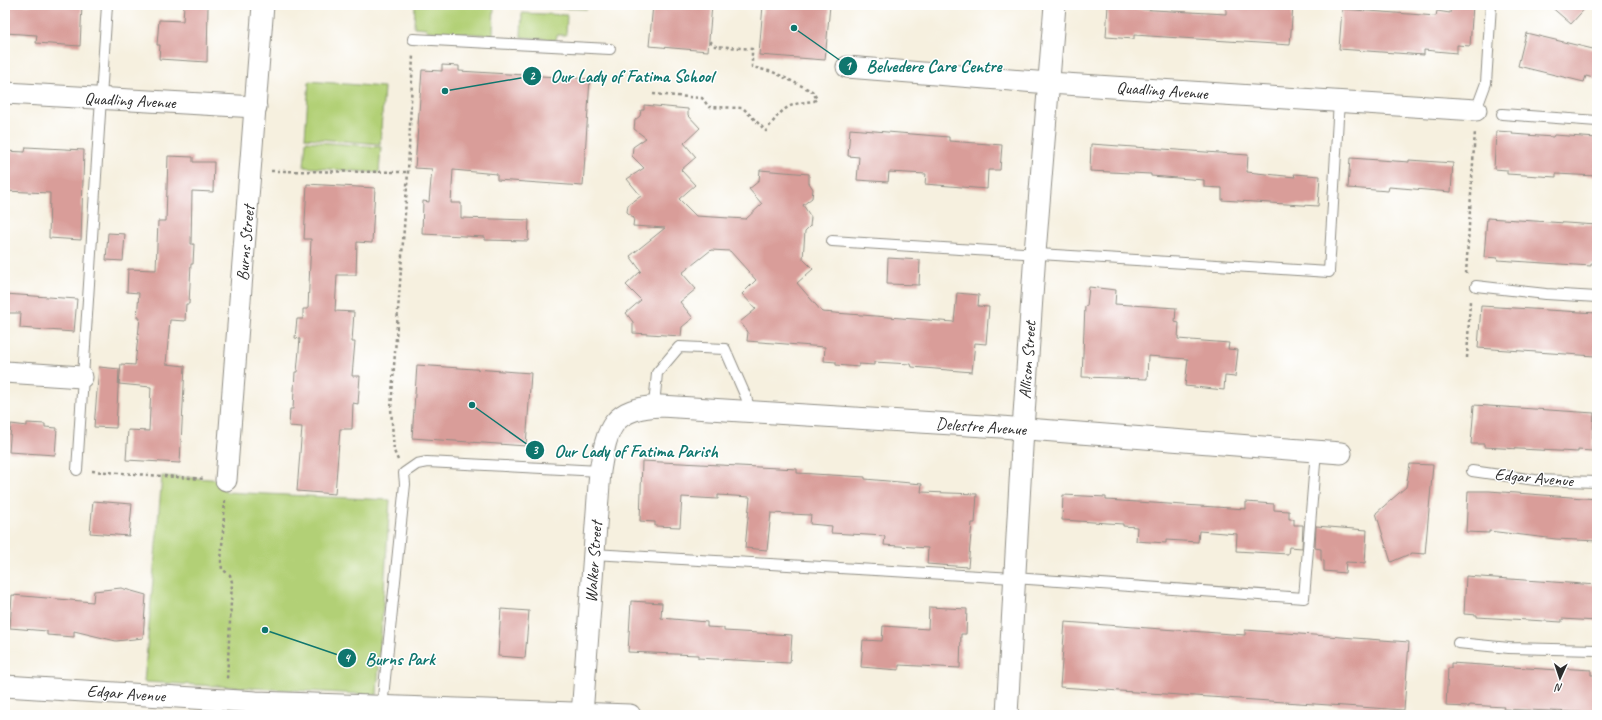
<svg xmlns="http://www.w3.org/2000/svg" width="1602" height="720" viewBox="0 0 1602 720" font-family="Caveat,sans-serif">
<rect width="100%" height="100%" fill="#fff"/>
<filter id="ink" filterUnits="userSpaceOnUse"><feTurbulence type="fractalNoise" baseFrequency=".025" numOctaves="2"/><feDisplacementMap in="SourceGraphic" scale="8" xChannelSelector="R" yChannelSelector="G"/><feConvolveMatrix kernelMatrix="1 2 1 2 8 2 1 2 1" color-interpolation-filters="sRGB"/></filter>
<filter id="wash" filterUnits="userSpaceOnUse"><feTurbulence type="fractalNoise" baseFrequency=".012" numOctaves="4" result="noise"/><feDisplacementMap in="SourceGraphic" scale="16" xChannelSelector="R" yChannelSelector="G"/><feGaussianBlur stdDeviation="0.9" result="paint"/><feColorMatrix in="noise" values="0 0 0 0 0 0 0 0 0 0 0 0 0 0 0 0 0 1.4 0 .05"/><feComposite in="paint" operator="in"/></filter>
<g filter="url(#wash)">
<rect width="100%" height="100%" fill="#f6f0df"/>
<g fill="#b2d076" stroke="#6e7e50">
<polygon points="415,5 588,5 587,9 494,6 493,35 427,31 426,28 414,27"/>
<polygon points="522,13 567,15 566,35 557,35 556,40 521,37"/>
<polygon points="309,81 384,87 380,144 305,138"/>
<polygon points="306,141 381,147 379,173 304,167"/>
<polygon points="162,476 226,480 225,492 390,500 377,695 144,682"/>
</g>
<g id="blocks">
<g fill="#d99d99">
<polygon points="5,5 82,5 80,46 36,43 37,35 5,33"/>
<polygon points="184,5 208,5 207,62 159,59 160,45 157,45 159,20 183,21"/>
<polygon points="653,5 712,5 708,51 649,46"/>
<polygon points="763,5 830,5 825,60 759,55"/>
<polygon points="1108,5 1136,5 1136,9 1226,14 1226,5 1293,5 1290,45 1134,35 1134,39 1106,37"/>
<polygon points="1451,5 1473,5 1470,46 1457,45 1457,53 1424,50 1424,55 1339,49 1342,9 1436,16 1437,11 1450,13"/>
<polygon points="1549,5 1588,5 1571,24"/>
<polygon points="1526,33 1597,50 1597,79 1586,76 1584,82 1518,66"/>
<polygon points="442,65 459,66 459,71 590,79 583,186 497,180 497,174 453,170 451,203 461,203 461,218 529,220 528,241 485,240 485,237 422,234 423,201 429,202 432,169 415,168 422,70 442,71"/>
<polygon points="644,105 688,109 688,115 700,128 684,143 696,157 681,170 695,185 679,199 696,216 746,219 762,204 749,189 759,181 760,170 809,174 809,183 813,189 812,198 803,205 811,217 810,226 805,231 803,259 813,269 797,283 822,312 954,322 957,293 979,295 978,306 989,307 986,344 975,343 972,372 912,367 911,364 874,362 874,365 859,364 859,367 836,365 836,362 824,361 825,347 747,341 748,332 740,322 756,309 742,294 756,280 730,251 711,250 682,273 696,289 680,302 693,318 682,327 681,336 633,333 633,322 626,313 641,300 626,285 641,271 630,256 665,228 633,226 634,218 627,212 628,205 641,196 627,179 644,168 632,156 633,147 646,138 634,129 635,120 640,116 641,110 644,110"/>
<polygon points="850,129 949,137 949,141 1002,145 1000,170 988,170 987,189 925,184 926,174 889,172 888,182 857,180 859,157 848,156"/>
<polygon points="1496,131 1513,132 1512,134 1553,137 1554,135 1597,138 1597,176 1556,174 1556,177 1507,174 1507,170 1494,169"/>
<polygon points="1091,144 1248,155 1247,172 1295,177 1294,174 1320,176 1318,206 1222,200 1222,188 1204,187 1204,180 1151,176 1151,174 1090,171"/>
<polygon points="26,147 84,150 81,240 49,238 50,193 5,191 5,151 25,152"/>
<polygon points="168,156 193,157 193,162 214,162 213,192 192,191 191,244 194,244 193,264 191,264 189,304 186,304 185,321 170,320 166,364 185,366 180,463 126,460 128,430 149,431 151,387 119,384 121,364 135,365 140,318 137,318 139,293 127,292 128,269 156,270 158,221 166,221"/>
<polygon points="1350,158 1409,162 1409,160 1453,163 1451,192 1389,187 1388,191 1348,188"/>
<polygon points="307,184 375,188 372,243 357,242 356,275 337,275 335,311 354,312 352,342 355,342 352,376 360,376 358,404 353,403 352,429 340,429 335,494 297,491 302,427 289,426 290,409 293,409 295,372 297,372 300,339 295,338 297,319 303,319 303,309 308,309 311,239 304,239"/>
<polygon points="1487,218 1597,225 1597,264 1591,264 1591,266 1497,260 1498,258 1484,257"/>
<polygon points="108,233 125,234 123,261 106,260"/>
<polygon points="888,258 920,260 919,285 887,284"/>
<polygon points="1089,287 1116,290 1115,304 1176,308 1175,322 1179,323 1178,339 1229,343 1228,349 1238,350 1235,377 1225,376 1224,390 1185,386 1188,359 1148,356 1147,379 1082,377 1085,306 1087,306"/>
<polygon points="5,294 77,299 74,332 20,328 21,313 5,313"/>
<polygon points="1481,306 1597,313 1595,356 1478,348"/>
<polygon points="417,365 531,373 526,446 412,438"/>
<polygon points="99,367 119,369 116,428 94,427"/>
<polygon points="1474,405 1594,413 1592,451 1578,450 1578,452 1519,449 1484,447 1484,444 1471,444"/>
<polygon points="27,423 45,424 45,427 57,428 55,455 9,452 11,424 27,426"/>
<polygon points="642,461 797,469 797,473 865,477 865,479 922,484 921,492 977,494 975,523 972,523 968,567 927,564 928,548 884,545 885,536 831,533 832,526 810,524 811,515 771,513 767,550 745,548 750,497 718,495 718,499 682,497 680,527 655,526 655,522 640,521"/>
<polygon points="1410,464 1433,465 1425,554 1412,553 1391,562 1376,513 1406,487"/>
<polygon points="1468,491 1489,491 1597,499 1597,541 1556,539 1489,531 1489,533 1466,532"/>
<polygon points="1063,495 1106,497 1106,500 1246,509 1246,502 1274,504 1274,510 1289,511 1289,519 1294,519 1294,525 1303,525 1302,548 1289,547 1288,554 1236,551 1237,534 1199,531 1198,542 1166,540 1166,543 1136,541 1137,527 1123,526 1123,524 1062,520"/>
<polygon points="93,501 132,504 129,536 90,533"/>
<polygon points="1316,526 1367,530 1365,563 1346,562 1345,573 1324,571 1324,561 1321,560 1321,549 1315,548"/>
<polygon points="1466,576 1597,585 1597,621 1562,619 1562,622 1477,617 1477,615 1464,614"/>
<polygon points="121,588 146,595 143,638 116,641 74,631 74,637 47,635 47,631 10,628 12,595 93,602 94,591"/>
<polygon points="631,601 662,603 661,618 707,622 707,627 724,628 724,631 792,635 790,663 698,658 698,655 628,652"/>
<polygon points="929,607 967,609 966,634 961,634 960,668 899,665 899,670 861,667 863,640 882,641 883,626 928,629"/>
<polygon points="501,609 529,611 525,658 498,656"/>
<polygon points="1065,622 1245,635 1245,630 1409,642 1404,710 1060,687"/>
<polygon points="1451,663 1558,670 1558,668 1591,670 1591,675 1597,675 1597,713 1503,709 1504,707 1469,705 1469,707 1446,706 1448,668 1451,668"/>
</g>
</g>
</g>
<g filter="url(#ink)">
<use href="#blocks" fill-opacity="0" stroke="#908e85" stroke-width="1"/>
<g fill="none" stroke-linecap="round" stroke-linejoin="round">
<defs>
<g id="lane">
<polyline points="413,39 610,49"/>
<polyline points="1476,110 1486,83 1491,5"/>
<polyline points="1502,114 1597,121"/>
<polyline points="832,241 1329,272 1339,101"/>
<polyline points="1476,286 1546,294 1597,297"/>
<polyline points="654,406 657,373 679,347 725,349 746,397 750,411"/>
<polyline points="77,470 107,5"/>
<polyline points="1472,471 1535,480 1597,482"/>
<polyline points="593,554 1014,578 1304,598 1316,451"/>
<polyline points="1458,643 1509,648 1597,650"/>
<polyline points="382,707 405,484 404,473 417,464 427,462 600,471"/>
</g>
<g id="street">
<polyline points="847,67 1049,83 1476,110"/>
<polyline points="5,93 256,107"/>
<polyline points="5,372 82,377"/>
<polyline points="226,480 263,5"/>
<polyline points="5,686 256,702 630,715"/>
<path d="M582 715 600 471C607 427 612 408 661 406L1001 427 1341 453"/>
<polyline points="1007,715 1023,429 1035,253 1055,5"/>
</g>
</defs>
<use href="#lane" stroke="#908e85" stroke-width="12"/>
<use href="#street" stroke="#908e85" stroke-width="23"/>
<g stroke="#908e85" stroke-width="2.5" stroke-dasharray="3 3" stroke-linecap="butt">
<path d="M653 94 702 98 709 107 743 108 766 131C783 108 786 104 814 101L817 99 812 91 773 72 752 67V49L715 46 709 40"/>
<polyline points="271,171 408,172"/>
<polyline points="1466,274 1475,131"/>
<polyline points="1467,358 1470,301"/>
<polyline points="398,460 394,451 391,408 408,172 413,55"/>
<polyline points="92,471 205,479"/>
<polyline points="225,500 221,562 222,569 230,575 232,582 227,680"/>
</g>
<use href="#lane" stroke="#fff" stroke-width="10"/>
<use href="#street" stroke="#fff" stroke-width="21"/>
</g>
</g>
<g text-anchor="middle" stroke-width="3" stroke-linejoin="round" paint-order="stroke">
<g font-size="17" fill="#2b2b2b" stroke="#fff">
<text transform="translate(1162 90) rotate(4)" y="6">Quadling Avenue</text>
<text transform="translate(130 100) rotate(3)" y="6">Quadling Avenue</text>
<text transform="translate(245 243) rotate(-85)" y="6">Burns Street</text>
<text transform="translate(1027 360) rotate(-86)" y="6">Allison Street</text>
<text transform="translate(981 426) rotate(4)" y="6">Delestre Avenue</text>
<text transform="translate(1534 477) rotate(5)" y="6">Edgar Avenue</text>
<text transform="translate(593 562) rotate(-86)" y="6">Walker Street</text>
<text transform="translate(126 693) rotate(4)" y="6">Edgar Avenue</text>
</g>
</g>
<path fill="none" stroke="#0f766e" stroke-width="1.5" d="M794 28L848 66M445 91L532 76M472 405L535 450M265 630L347 658"/>
<g fill="#0f766e" stroke="#fff" stroke-width="1.5">
<circle cx="794" cy="28" r="4"/>
<circle cx="445" cy="91" r="4"/>
<circle cx="472" cy="405" r="4"/>
<circle cx="265" cy="630" r="4"/>
<circle cx="848" cy="66" r="10"/>
<circle cx="532" cy="76" r="10"/>
<circle cx="535" cy="450" r="10"/>
<circle cx="347" cy="658" r="10"/>
</g>
<g font-size="12" text-anchor="middle" font-weight="bold" fill="#fff">
<text x="848" y="70">1</text>
<text x="532" y="80">2</text>
<text x="535" y="454">3</text>
<text x="347" y="662">4</text>
</g>
<g font-size="18" text-anchor="middle" font-weight="bold" fill="#0f766e" stroke="#fff" stroke-width="3" stroke-linejoin="round" paint-order="stroke">
<text x="934" y="72">Belvedere Care Centre</text>
<text x="632" y="82">Our Lady of Fatima School</text>
<text x="636" y="457">Our Lady of Fatima Parish</text>
<text x="400" y="665">Burns Park</text>
</g>
<rect width="1602" height="720" fill="none" stroke="#fff" stroke-width="20"/>
<g transform="translate(1560 678) rotate(183)" stroke="#ffffff" stroke-width="3" paint-order="stroke">
<path d="M0-3L7 15L0 10L-7 15Z" fill="#2b2b2b"/>
<text y="-6" font-size="11" font-weight="bold" text-anchor="middle" fill="#2b2b2b">N</text>
</g>
</svg>
